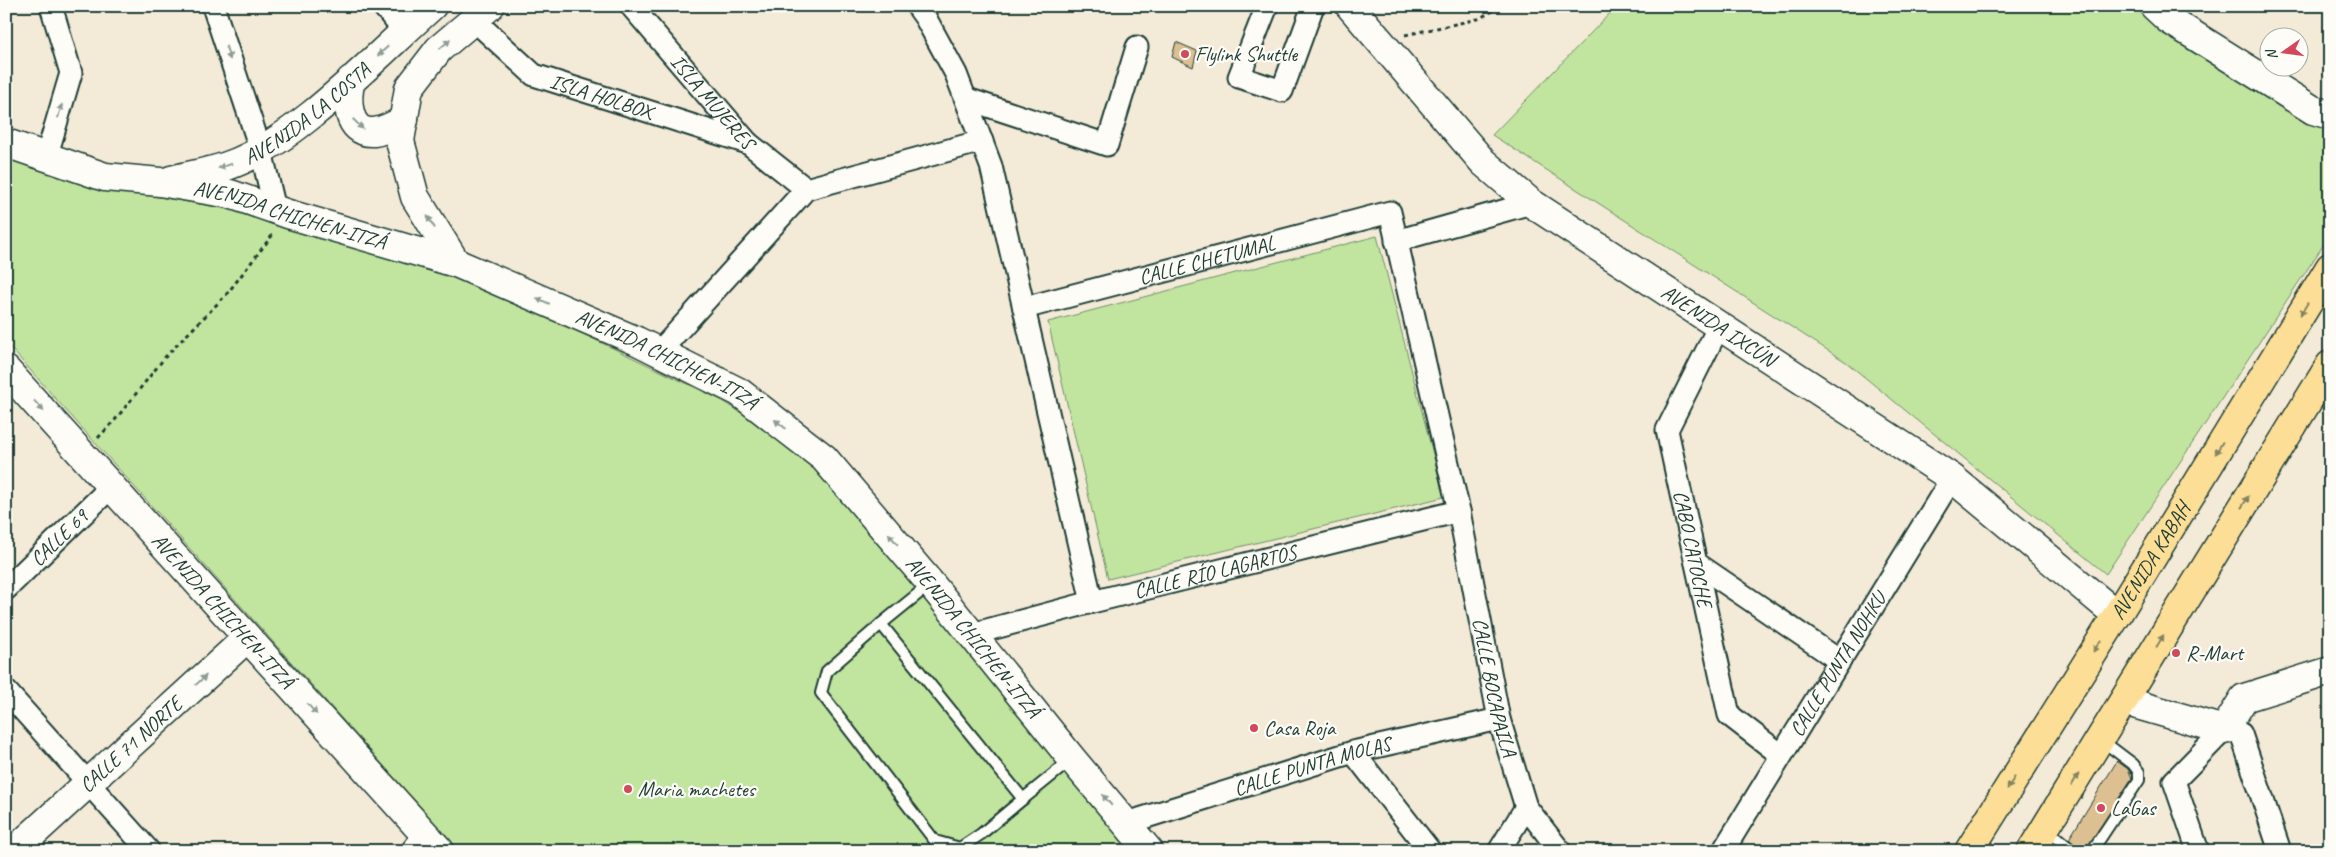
<svg xmlns="http://www.w3.org/2000/svg" width="2336" height="857" viewBox="0 0 2336 857" font-family="Caveat,sans-serif">
<rect width="100%" height="100%" fill="#f3ead8"/>
<filter id="ink" filterUnits="userSpaceOnUse"><feTurbulence type="fractalNoise" baseFrequency=".02" numOctaves="2"/><feDisplacementMap in="SourceGraphic" scale="10" xChannelSelector="R" yChannelSelector="G"/><feConvolveMatrix kernelMatrix="1 2 1 2 8 2 1 2 1" color-interpolation-filters="sRGB"/></filter>
<g filter="url(#ink)">
<g fill="#c1e49e" stroke="#709069">
<polygon points="1617,6 2139,6 2305,121 2330,130 2330,235 2106,574 1846,362 1492,135"/>
<polygon points="6,155 95,186 263,215 456,273 723,401 760,425 816,466 1131,851 460,851 6,343"/>
<polygon points="1377,236 1444,497 1108,579 1048,322"/>
</g>
<g fill="#ddc091" stroke="#1f3d34">
<polygon points="1176,42 1197,51 1193,67 1172,57"/>
<polygon points="2117,761 2128,769 2132,778 2085,851 2080,851 2069,839"/>
</g>
<g fill="none" stroke-linecap="round" stroke-linejoin="round">
<defs>
<g id="lane">
<polyline points="929,585 881,624 1023,799 1071,760"/>
<polyline points="881,624 827,671 821,693 935,841 960,848 981,834 1023,799"/>
<polyline points="2046,829 2073,851"/>
<polyline points="2092,851 2139,780 2139,772 2133,764 2100,739"/>
</g>
<g id="street">
<polyline points="213,6 261,151 275,209"/>
<polyline points="383,6 404,31"/>
<path id="s1" d="M631 6 748 143 806 189"/>
<polyline points="917,6 925,17 956,74 991,166 1092,602"/>
<polyline points="1267,6 1239,77 1282,91 1313,6"/>
<path id="s2" d="M474 20 534 75 748 143"/>
<polyline points="967,99 1107,145 1137,47"/>
<polyline points="46,158 71,73 51,6"/>
<polyline points="1396,241 1531,203"/>
<path id="s3" d="M1024 308 1390 212 1459 511 1499 719 1526 807 1560 851"/>
<path id="s4" d="M1719 326 1667 430 1729 715 1781 755"/>
<polyline points="659,352 806,189 982,141"/>
<polyline points="1696,563 1840,661"/>
<path id="s5" d="M6 589 112 486"/>
<path id="s6" d="M972 634 1092 602 1459 511"/>
<polyline points="6,691 149,851"/>
<polyline points="1353,752 1430,851"/>
<path id="s7" d="M1127 823 1353 752 1499 719"/>
<polyline points="412,851 425,833"/>
<polyline points="1499,851 1526,807"/>
<path id="s8" d="M1723 851 1952 478"/>
<polyline points="2198,851 2174,781 2224,730 2241,734 2280,851"/>
</g>
<g id="secondary">
<path id="s9" d="M1350 6 1483 162 1531 203 1952 478 2117 615"/>
<polyline points="2154,6 2168,19 2313,110 2330,115"/>
<path d="M351 80C346 98 346 134 374 132 384 131 395 125 404 120"/>
<path id="s10" d="M6 143 105 177 160 182 230 194 288 214 456 263 637 341 739 392 824 458 931 584 1072 759 1149 851"/>
<path id="s11" d="M171 180C190 175 210 172 227 166 295 143 377 55 432 6"/>
<polyline points="456,263 415,197 400,141 409,88 439,49 490,6"/>
<path id="s12" d="M6 370 440 851"/>
<polyline points="2124,701 2224,730 2244,698 2330,671"/>
<path id="s13" d="M14 851 247 638"/>
</g>
<g id="primary">
<path id="s14" d="M1969 851 2117 615 2330 267"/>
<polyline points="2031,851 2330,365"/>
</g>
</defs>
<use href="#lane" stroke="#1f3d34" stroke-width="14"/>
<use href="#street" stroke="#1f3d34" stroke-width="25"/>
<use href="#secondary" stroke="#1f3d34" stroke-width="31"/>
<use href="#primary" stroke="#1f3d34" stroke-width="31"/>
<g stroke="#1f3d34" stroke-width="3" stroke-dasharray="4 4" stroke-linecap="butt">
<polyline points="1405,35 1478,19 1502,6"/>
<polyline points="98,438 115,420 166,356 226,295 274,233"/>
</g>
<use href="#lane" stroke="#fdfcf7" stroke-width="10"/>
<use href="#street" stroke="#fdfcf7" stroke-width="21"/>
<use href="#secondary" stroke="#fdfcf7" stroke-width="28"/>
<use href="#primary" stroke="#fdde96" stroke-width="28"/>
</g>
<defs><path id="oneway-solid" d="M-6-.8H1V-3.2L6.5 0L1 3.2V.8H-6Z" transform="scale(1.25)"/></defs>
<g fill="#8e9c96">
<use href="#oneway-solid" transform="translate(445 44) rotate(-41)"/>
<use href="#oneway-solid" transform="translate(383 51) rotate(138)"/>
<use href="#oneway-solid" transform="translate(228 53) rotate(72)"/>
<use href="#oneway-solid" transform="translate(60 111) rotate(-74)"/>
<use href="#oneway-solid" transform="translate(358 124) rotate(45)"/>
<use href="#oneway-solid" transform="translate(225 166) rotate(163)"/>
<use href="#oneway-solid" transform="translate(431 222) rotate(-122)"/>
<use href="#oneway-solid" transform="translate(543 301) rotate(-157)"/>
<use href="#oneway-solid" transform="translate(39 406) rotate(48)"/>
<use href="#oneway-solid" transform="translate(780 424) rotate(-142)"/>
<use href="#oneway-solid" transform="translate(893 539) rotate(-130)"/>
<use href="#oneway-solid" transform="translate(201 680) rotate(-43)"/>
<use href="#oneway-solid" transform="translate(312 709) rotate(48)"/>
<use href="#oneway-solid" transform="translate(1107 800) rotate(-130)"/>
</g>
<g fill="#838560">
<use href="#oneway-solid" transform="translate(2304 309) rotate(121)"/>
<use href="#oneway-solid" transform="translate(2219 448) rotate(121)"/>
<use href="#oneway-solid" transform="translate(2245 502) rotate(-58)"/>
<use href="#oneway-solid" transform="translate(2160 641) rotate(-59)"/>
<use href="#oneway-solid" transform="translate(2097 646) rotate(123)"/>
<use href="#oneway-solid" transform="translate(2075 780) rotate(-58)"/>
<use href="#oneway-solid" transform="translate(2011 783) rotate(122)"/>
</g>
</g>
<g fill="#d1495b" stroke="#fdfcf7" stroke-width="2">
<circle cx="1185" cy="54" r="5"/>
<circle cx="2176" cy="653" r="5"/>
<circle cx="1254" cy="728" r="5"/>
<circle cx="628" cy="789" r="5"/>
<circle cx="2101" cy="808" r="5"/>
</g>
<g text-anchor="middle" stroke-width="4.5" stroke-linejoin="round" paint-order="stroke">
<g font-size="21" fill="#1f3d34" stroke="#fdfcf7" text-anchor="start">
<text x="1195" y="61">Flylink Shuttle</text>
<text x="2186" y="660">R-Mart</text>
<text x="1264" y="735">Casa Roja</text>
<text x="638" y="796">Maria machetes</text>
<text x="2111" y="815">LaGas</text>
</g>
<g font-size="21" fill="#1f3d34" stroke="#fdfcf7">
<text dy="7" stroke="none"><textPath href="#s2" startOffset="152">ISLA HOLBOX</textPath></text>
<text dy="7" stroke="none"><textPath href="#s1" startOffset="126">ISLA MUJERES</textPath></text>
<text dy="7" stroke="none"><textPath href="#s11" startOffset="154">AVENIDA LA COSTA</textPath></text>
<text dy="7" stroke="none"><textPath href="#s10" startOffset="294">AVENIDA CHICHEN-ITZÁ</textPath></text>
<text dy="7" stroke="none"><textPath href="#s3" startOffset="189">CALLE CHETUMAL</textPath></text>
<text dy="7" stroke="none"><textPath href="#s9" startOffset="492">AVENIDA IXCÚN</textPath></text>
<text dy="7" stroke="none"><textPath href="#s10" startOffset="699">AVENIDA CHICHEN-ITZÁ</textPath></text>
<text dy="7" stroke="none"><textPath href="#s5" startOffset="74">CALLE 69</textPath></text>
<text dy="7" stroke="none"><textPath href="#s4" startOffset="238">CABO CATOCHE</textPath></text>
<text dy="7" stroke="none"><textPath href="#s14" startOffset="342">AVENIDA KABAH</textPath></text>
<text dy="7" stroke="none"><textPath href="#s6" startOffset="251">CALLE RÍO LAGARTOS</textPath></text>
<text dy="7" stroke="none"><textPath href="#s12" startOffset="324">AVENIDA CHICHEN-ITZÁ</textPath></text>
<text dy="7" stroke="none"><textPath href="#s10" startOffset="1119">AVENIDA CHICHEN-ITZÁ</textPath></text>
<text dy="7" stroke="none"><textPath href="#s8" startOffset="219">CALLE PUNTA NOHKU</textPath></text>
<text dy="7" stroke="none"><textPath href="#s3" startOffset="865">CALLE BOCAPAILA</textPath></text>
<text dy="7" stroke="none"><textPath href="#s13" startOffset="158">CALLE 71 NORTE</textPath></text>
<text dy="7" stroke="none"><textPath href="#s7" startOffset="194">CALLE PUNTA MOLAS</textPath></text>
</g>
</g>
<rect width="2336" height="857" fill="none" stroke="#fdfcf7" stroke-width="25"/>
<rect x="12" y="12" width="2311" height="832" fill="none" stroke="#1f3d34" stroke-width="2" filter="url(#ink)"/>
<g transform="translate(2284 52) rotate(256)"><circle r="24" fill="#fdfcf7" stroke="#a4b0a9"/>
<path d="M0-4L9 19L0 12L-9 19Z" fill="#d1495b"/>
<text y="-8" font-size="14" font-weight="bold" text-anchor="middle" fill="#1f3d34">N</text>
</g>
</svg>
